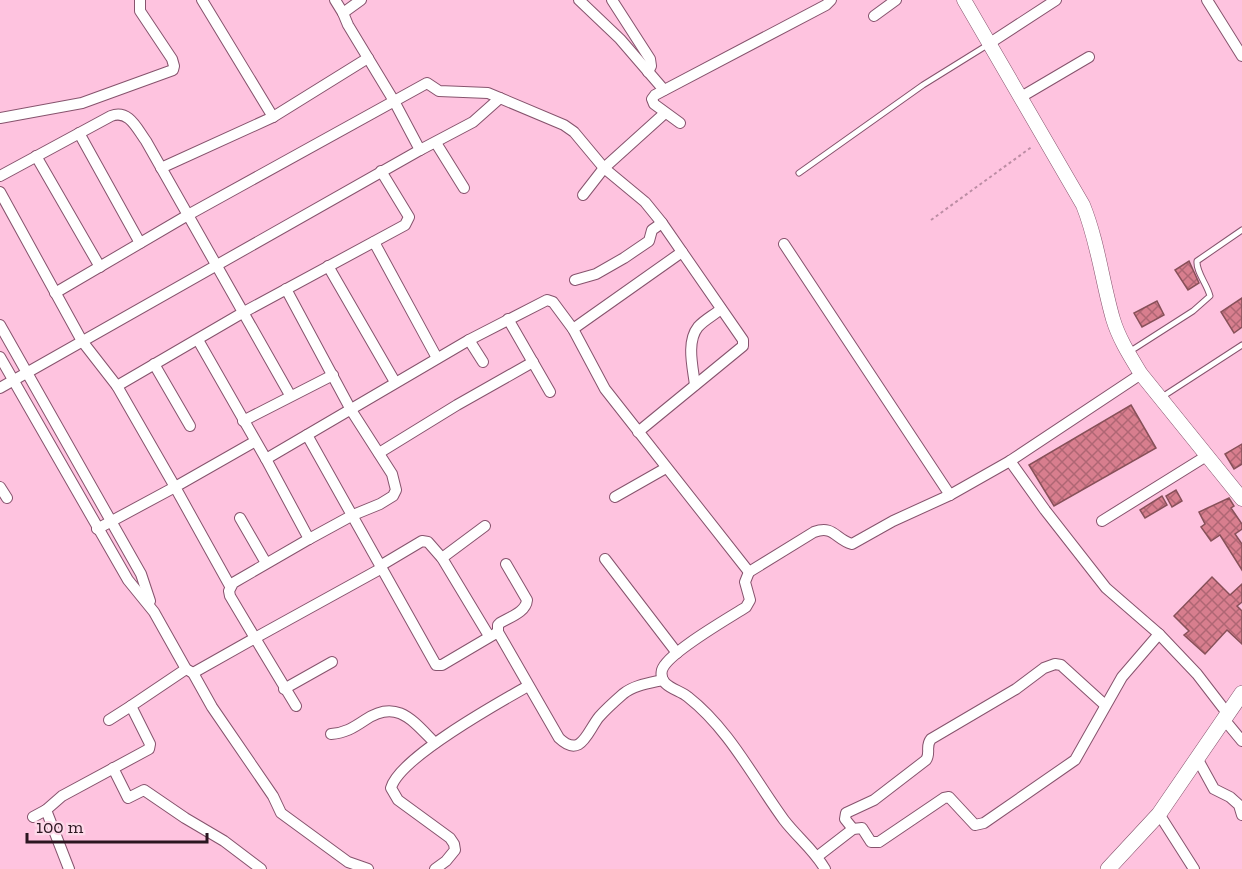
<svg xmlns="http://www.w3.org/2000/svg" width="1242" height="869" viewBox="0 0 1242 869" font-family="'Zilla Slab',serif">
	<defs>
		<pattern id="building-cross-hatch" width="8" height="8" patternUnits="userSpaceOnUse" patternTransform="scale(1.5)"><rect width="8" height="8" fill="#d87e8e"/><path d="M0 0l8 8M0 8l8-8" fill="none" stroke="#af6674"/></pattern>
	</defs>
	<rect width="100%" height="100%" fill="#fec3df"/>
	<g fill="url(#building-cross-hatch)" stroke="#875059" stroke-width="1.5">
		<polygon points="1189,261 1199,283 1188,290 1175,270"/>
		<polygon points="1242,298 1242,327 1234,333 1221,312"/>
		<polygon points="1157,301 1164,315 1142,327 1134,313"/>
		<polygon points="1131,405 1156,448 1054,506 1029,465"/>
		<polygon points="1242,444 1242,464 1234,469 1225,454"/>
		<polygon points="1176,490 1182,501 1172,507 1166,496"/>
		<polygon points="1162,496 1167,505 1145,518 1140,510"/>
		<polygon points="1229,498 1234,506 1231,508 1242,524 1242,529 1235,534 1242,544 1242,570 1220,535 1211,541 1201,527 1205,524 1199,512"/>
		<polygon points="1212,577 1230,595 1242,584 1242,602 1237,606 1242,611 1242,644 1227,630 1205,654 1184,635 1189,631 1174,616"/>
	</g>
	<g fill="none" stroke-linecap="round" stroke-linejoin="round">
		<defs>
			<g id="lane">
				<polyline points="799,173 923,85 989,44"/>
				<path d="M1129 352 1193 311 1210 296C1207 284 1196 272 1197 261L1242 230"/>
				<polyline points="1162,397 1242,345"/>
			</g>
			<g id="street">
				<polyline points="202,0 273,117"/>
				<polyline points="579,0 620,39 664,90"/>
				<polyline points="612,0 650,59 651,66 648,72"/>
				<polyline points="1207,0 1242,56"/>
				<polyline points="343,13 361,0"/>
				<polyline points="874,16 896,0"/>
				<polyline points="990,43 1056,0"/>
				<polyline points="1021,97 1089,57"/>
				<polyline points="0,118 82,103 173,70 174,66 172,59 140,11 140,0"/>
				<polyline points="680,123 654,104 652,99 655,95 826,5 831,0"/>
				<polyline points="79,133 140,243"/>
				<polyline points="436,143 464,188"/>
				<polyline points="420,150 473,122 500,98"/>
				<polyline points="36,156 100,267"/>
				<polyline points="161,168 273,117 368,58"/>
				<path d="M0 176 111 116C129 109 137 129 146 141L290 395"/>
				<polyline points="0,192 82,341 117,386 175,487 97,529"/>
				<polyline points="583,195 604,168 665,113"/>
				<polyline points="374,242 437,358"/>
				<polyline points="784,244 950,495"/>
				<polyline points="328,266 395,382"/>
				<polyline points="575,280 596,274 624,258 649,241 652,230 662,223"/>
				<polyline points="286,289 351,410 392,474 396,490 393,496 380,504 353,515 309,539 233,583 229,591 230,596 255,638 382,568"/>
				<polyline points="55,293 188,215 427,83 439,91 488,93 564,125 574,132 604,168 645,202 662,223 743,340 743,346 638,432"/>
				<polyline points="508,319 550,392"/>
				<polyline points="0,325 141,574 150,601"/>
				<polyline points="573,329 682,252"/>
				<polyline points="198,340 266,459 309,539"/>
				<polyline points="469,340 483,362"/>
				<polyline points="0,357 128,580 154,612 186,669 193,673 212,707 273,796 281,813 348,862 368,869"/>
				<polyline points="154,364 190,426"/>
				<path d="M695 385C693 368 686 342 698 327 704 320 714 315 721 309"/>
				<polyline points="117,386 244,312 405,225 409,217 381,171"/>
				<polyline points="0,388 420,150 394,101 348,25 343,13 335,0"/>
				<polyline points="243,421 333,375"/>
				<path d="M307 435 436 665H442L498 632 559 738C581 759 587 732 599 717 606 709 615 701 623 694 634 685 650 683 663 680"/>
				<polyline points="379,453 457,405 533,362"/>
				<path d="M266 459 469 340 547 300 553 302 573 329 605 389 749 572 814 532C834 525 835 539 852 544L893 521 950 495 1010 461 1141 374"/>
				<polyline points="1010,461 1045,510 1106,588 1159,634 1197,674 1227,713"/>
				<polyline points="0,487 7,498"/>
				<polyline points="615,497 666,468"/>
				<polyline points="240,518 266,563"/>
				<polyline points="1102,521 1208,455"/>
				<polyline points="442,558 485,526"/>
				<polyline points="605,559 677,653"/>
				<polyline points="380,566 422,541 428,542 442,558 489,636"/>
				<path d="M749 572 745 582 750 600 746 607C729 618 667 653 662 670 658 687 679 689 688 697 729 729 754 779 784 820 797 837 814 850 825 869"/>
				<polyline points="230,586 175,487 254,442"/>
				<path d="M498 632V625L500 623C510 617 526 612 527 600L506 564"/>
				<polyline points="193,673 255,638 296,706"/>
				<polyline points="284,689 332,662"/>
				<polyline points="1223,718 1242,741"/>
				<polyline points="109,720 131,706"/>
				<path d="M331 734C345 733 353 728 365 720 397 698 413 721 435 743"/>
				<polyline points="1197,758 1214,789 1230,797 1239,805 1242,815"/>
				<polyline points="113,768 128,798 144,790 185,818 224,841 261,869"/>
				<polyline points="46,810 69,869"/>
				<polyline points="1159,814 1194,869"/>
				<polyline points="33,817 46,810 62,796 149,749 150,744 131,706 186,669"/>
				<path d="M853 829 845 819 846 813 874 800 926 760C931 753 925 746 931 739L1016 689 1044 668 1055 664 1061 665 1105 705"/>
				<polyline points="818,856 853,829 862,828 871,842 879,842 944,798 949,797 975,825 984,823 1075,760 1122,677 1159,634"/>
				<path d="M435 869 446 861 455 850 454 844 450 838 398 800 391 788C399 758 498 703 528 686"/>
			</g>
			<path id="secondary" d="M964 0 1083 205C1098 242 1102 281 1113 319 1119 339 1130 356 1141 374L1242 499"/>
			<polyline id="primary" points="1108,869 1159,814 1242,693"/>
		</defs>
		<use href="#lane" stroke="#86536d" stroke-width="7"/>
		<use href="#street" stroke="#86536d" stroke-width="12"/>
		<use href="#secondary" stroke="#86536d" stroke-width="15"/>
		<use href="#primary" stroke="#86536d" stroke-width="16"/>
		<polyline stroke="#bc8da4" stroke-width="2" stroke-dasharray="3 3" stroke-linecap="butt" points="931,220 1033,146"/>
		<use href="#lane" stroke="#fff" stroke-width="5"/>
		<use href="#street" stroke="#fff" stroke-width="10"/>
		<use href="#secondary" stroke="#fff" stroke-width="14"/>
		<use href="#primary" stroke="#fff" stroke-width="15"/>
	</g>
	<path d="M27 833v9h180v-9" fill="none" stroke="#2b1621" stroke-width="3"/>
	<text x="36" y="833" font-size="18" fill="#2b1621" stroke="#fdd9e9" stroke-width="4.5" paint-order="stroke">100 m</text>
</svg>
